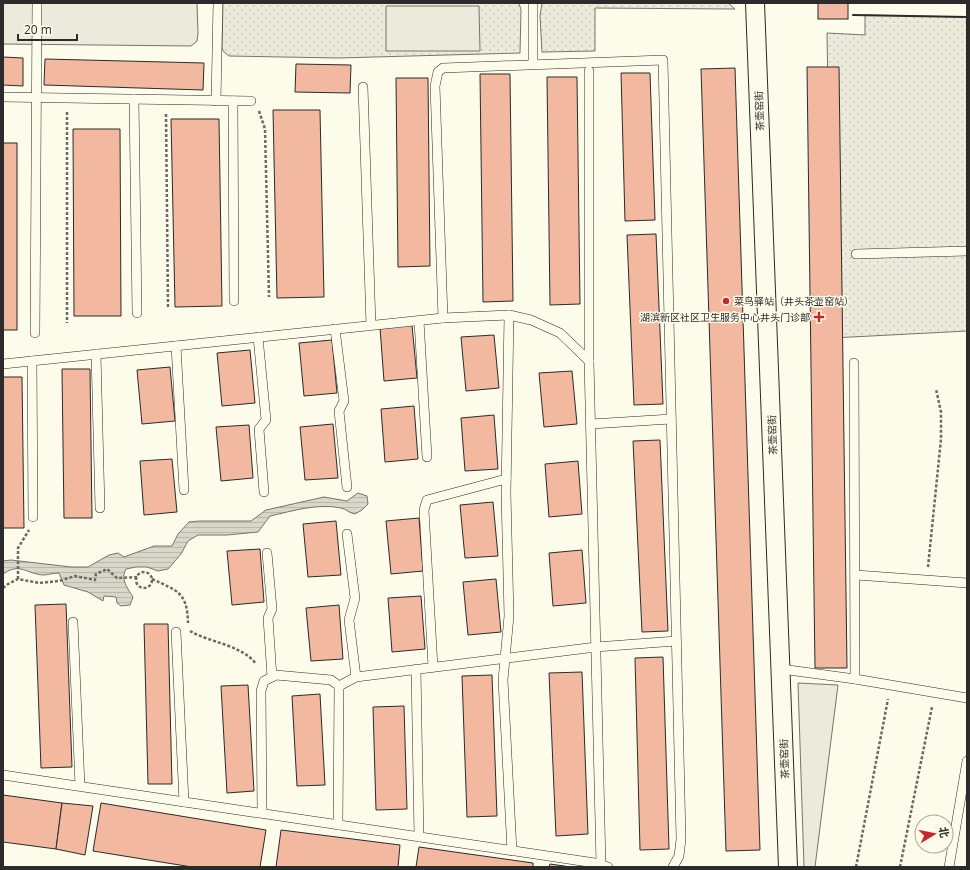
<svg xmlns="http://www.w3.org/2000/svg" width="970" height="870" viewBox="0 0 970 870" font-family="'Open Sans','Noto Sans SC',sans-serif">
	<defs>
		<pattern id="grass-dots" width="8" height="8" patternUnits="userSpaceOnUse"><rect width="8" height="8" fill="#ecebdb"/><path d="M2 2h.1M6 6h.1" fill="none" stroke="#cbcabc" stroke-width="1.8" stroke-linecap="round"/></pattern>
		<pattern id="water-rules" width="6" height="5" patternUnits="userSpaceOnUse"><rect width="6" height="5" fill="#d8d7c9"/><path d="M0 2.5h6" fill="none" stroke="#bab9ad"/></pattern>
	</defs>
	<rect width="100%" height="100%" fill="#fdfbea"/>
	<g fill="url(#grass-dots)" stroke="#74746e">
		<polygon points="223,3 519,3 521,10 520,53 338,58 229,56 223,51 222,47"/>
		<polygon points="542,3 728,3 735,9 595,8 595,51 542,52 540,16"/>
		<polygon points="865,15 967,17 967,331 832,338 827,33 865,35"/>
	</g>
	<polygon fill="#ecebdb" stroke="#74746e" points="386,6 479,6 480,51 386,51"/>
	<g fill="#eceadb" stroke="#74746e">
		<polygon points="3,3 197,3 198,33 197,41 191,46 3,44"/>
		<polygon points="798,683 838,685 815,867 804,867"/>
	</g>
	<path fill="url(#water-rules)" stroke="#74746e" d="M358 493 367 496 368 504 362 510 355 514C349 513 346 509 341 508 317 503 293 511 270 516L258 532 227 535H198L188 541 181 554 168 569 158 571 147 567H136L126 569C120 579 128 589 133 597L130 605 121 606 117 603 116 597 104 596 103 601 88 592 64 585 59 573C53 573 48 575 43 575 27 574 20 562 3 574V561L11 560 71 567H88L109 555 118 553 124 557 154 546H172L178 534 189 522 199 521H251L266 510 324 497 347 501Z"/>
	<g fill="#f2b8a0" stroke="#2b2b2b">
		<rect x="818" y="3" width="30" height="16"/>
		<polygon points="3,57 23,58 23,86 3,85"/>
		<polygon points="45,59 204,63 203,90 44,85"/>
		<polygon points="296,64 351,65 350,93 295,92"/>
		<polygon points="807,67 839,67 847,668 815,668"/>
		<polygon points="735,68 760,850 726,851 701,69"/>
		<polygon points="621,73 650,73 655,220 625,221"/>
		<polygon points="480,74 510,74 513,301 483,302"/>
		<polygon points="547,77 577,77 580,304 550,305"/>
		<polygon points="396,78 428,78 430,266 398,267"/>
		<polygon points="273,110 320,110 324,297 277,298"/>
		<polygon points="171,119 219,119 222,306 175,307"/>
		<polygon points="73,129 120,129 121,316 74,316"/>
		<rect x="3" y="143" width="14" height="187"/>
		<polygon points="656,234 663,404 634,405 627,235"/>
		<polygon points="412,325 417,378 384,381 380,328"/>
		<polygon points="494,335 499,388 466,391 461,337"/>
		<polygon points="332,340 337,393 304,396 299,343"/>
		<polygon points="250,350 255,403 222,406 217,353"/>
		<polygon points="170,367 175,421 142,424 137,370"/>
		<polygon points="62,369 90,369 92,518 64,518"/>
		<polygon points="572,371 577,424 544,427 539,373"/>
		<polygon points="3,377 22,377 24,528 3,528"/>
		<polygon points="414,406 418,459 385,462 381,409"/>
		<polygon points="494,415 498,469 465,471 461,418"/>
		<polygon points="333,424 338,478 305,480 300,427"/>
		<polygon points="249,425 253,478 221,481 216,427"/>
		<polygon points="660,440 668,631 642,632 633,441"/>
		<polygon points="172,459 177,512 144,515 140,461"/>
		<polygon points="578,461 582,514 549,517 545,464"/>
		<polygon points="493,502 498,556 465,558 460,505"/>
		<polygon points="419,518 423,571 391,574 386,521"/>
		<polygon points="336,521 341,575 308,577 303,524"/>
		<polygon points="260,549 264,602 232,605 227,551"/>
		<polygon points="582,550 586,603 553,606 549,553"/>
		<polygon points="496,579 501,632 468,635 463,582"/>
		<polygon points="421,596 425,649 392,652 388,598"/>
		<polygon points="66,604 72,767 41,768 35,605"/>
		<polygon points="339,605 343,659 311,661 306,608"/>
		<polygon points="144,624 168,624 172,784 148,784"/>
		<polygon points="663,657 669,849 640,850 635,658"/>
		<polygon points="582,672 588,834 556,836 549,673"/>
		<polygon points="492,675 497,816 467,817 462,676"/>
		<polygon points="248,685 254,791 227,793 221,686"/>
		<polygon points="320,694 325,785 297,786 292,696"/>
		<polygon points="404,706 407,809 376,810 373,707"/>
		<polygon points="3,795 62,803 56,849 3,842"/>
		<polygon points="62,803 93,806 85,855 56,849"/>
		<polygon points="101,803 266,830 260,867 192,867 93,851"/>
		<polygon points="281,830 400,845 398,867 276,867"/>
		<polygon points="419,847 533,863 533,867 416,867"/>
		<polygon points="550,864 571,867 549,867"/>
	</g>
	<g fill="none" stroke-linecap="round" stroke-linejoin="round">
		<defs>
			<g id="lane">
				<polyline points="533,3 533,64"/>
				<polyline points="589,71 589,361"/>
				<polyline points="363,87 371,325"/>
				<polyline points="3,97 251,101"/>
				<polyline points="134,99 137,313"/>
				<polyline points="216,101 218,3"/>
				<polyline points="233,101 234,301"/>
				<polyline points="856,254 967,251"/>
				<polyline points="509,315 506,493 509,616 503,680 512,851"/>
				<polyline points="443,318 435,86 438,72 443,68 663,60 681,839 679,856 673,867"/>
				<polyline points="419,321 427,457"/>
				<polyline points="335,329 344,401 339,411 347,487"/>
				<polyline points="35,333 37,3"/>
				<polyline points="258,337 266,420 259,429 264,492"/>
				<polyline points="176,346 184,490"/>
				<polyline points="96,354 100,508"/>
				<polyline points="32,361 33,517"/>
				<polyline points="854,363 855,679 967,698"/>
				<polyline points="3,364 443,318 509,315 531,320 560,333 589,361 601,865"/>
				<polyline points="591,424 671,419"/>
				<polyline points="347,534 355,598 349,620 356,677"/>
				<polyline points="267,553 272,609 268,618 272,677"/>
				<polyline points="856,575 967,583"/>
				<polyline points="73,622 80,786"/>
				<polyline points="176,632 184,802"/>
				<polyline points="433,667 424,510 427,500 506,479"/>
				<polyline points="416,669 419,837"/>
				<polyline points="781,669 855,679"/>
				<polyline points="339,686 356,677 596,647 676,641"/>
				<polyline points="3,775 595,863 608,867"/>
				<polyline points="262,813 261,691 264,681 276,675 331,680 339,686 338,825"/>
				<polyline points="949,867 967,761"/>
			</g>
			<polyline id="street" points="755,3 788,867"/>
		</defs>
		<use href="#lane" stroke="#2b2b2b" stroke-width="10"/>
		<use href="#street" stroke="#2b2b2b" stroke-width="20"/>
		<g stroke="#6a6964" stroke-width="2.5" stroke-dasharray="3 2" stroke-linecap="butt">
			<polyline points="259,111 265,129 269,297"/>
			<polyline points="67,112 67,323"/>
			<polyline points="166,114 168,308"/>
			<polyline points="928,567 941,439 941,412 936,389"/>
			<circle cx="144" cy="580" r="8"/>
			<polyline points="18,579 18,548 29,530"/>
			<path d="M152 579C178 591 187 592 188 623"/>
			<polyline points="3,588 8,584 18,579 39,583 59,581 75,576 95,580 96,574 107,569 117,578 137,577"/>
			<path d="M190 631C211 643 242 645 256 664"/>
			<polyline points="856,867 888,699"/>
			<polyline points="900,867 932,707"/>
		</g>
		<use href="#lane" stroke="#fdfbea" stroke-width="9"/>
		<use href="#street" stroke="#fdfbea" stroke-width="18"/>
		<polyline stroke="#2b2b2b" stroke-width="2" points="853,15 967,17"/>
	</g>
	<g fill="#c62828" stroke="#fdfbea" stroke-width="1.5">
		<circle cx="726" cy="301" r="4"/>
		<path d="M817 311h4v4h4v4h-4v4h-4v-4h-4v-4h4z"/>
	</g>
	<g text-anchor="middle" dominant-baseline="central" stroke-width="3" stroke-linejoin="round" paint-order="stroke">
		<g font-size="10" fill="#2b2b2b" stroke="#fdfbea">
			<text transform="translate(759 111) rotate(-92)">茶壶窑街</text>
			<text transform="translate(772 435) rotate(-92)">茶壶窑街</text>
			<text transform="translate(784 759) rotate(-92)">茶壶窑街</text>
		</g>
		<g font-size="10" fill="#2b2b2b" stroke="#fdfbea" text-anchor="start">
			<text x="734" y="301">菜鸟驿站（井头茶壶窑站）</text>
			<text x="810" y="317" text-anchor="end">湖滨新区社区卫生服务中心井头门诊部</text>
		</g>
	</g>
	<rect width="970" height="870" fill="none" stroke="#2b2b2b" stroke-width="8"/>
	<g transform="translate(934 834) rotate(80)"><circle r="19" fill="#fdfbea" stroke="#a9a89e"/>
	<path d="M0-3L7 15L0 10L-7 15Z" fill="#c62828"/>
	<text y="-6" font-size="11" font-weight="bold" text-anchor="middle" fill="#2b2b2b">北</text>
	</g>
	<path d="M18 34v6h59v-6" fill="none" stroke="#2b2b2b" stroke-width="2"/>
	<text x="24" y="34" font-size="12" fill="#2b2b2b" stroke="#fdfbea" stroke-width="3" paint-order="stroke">20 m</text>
</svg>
